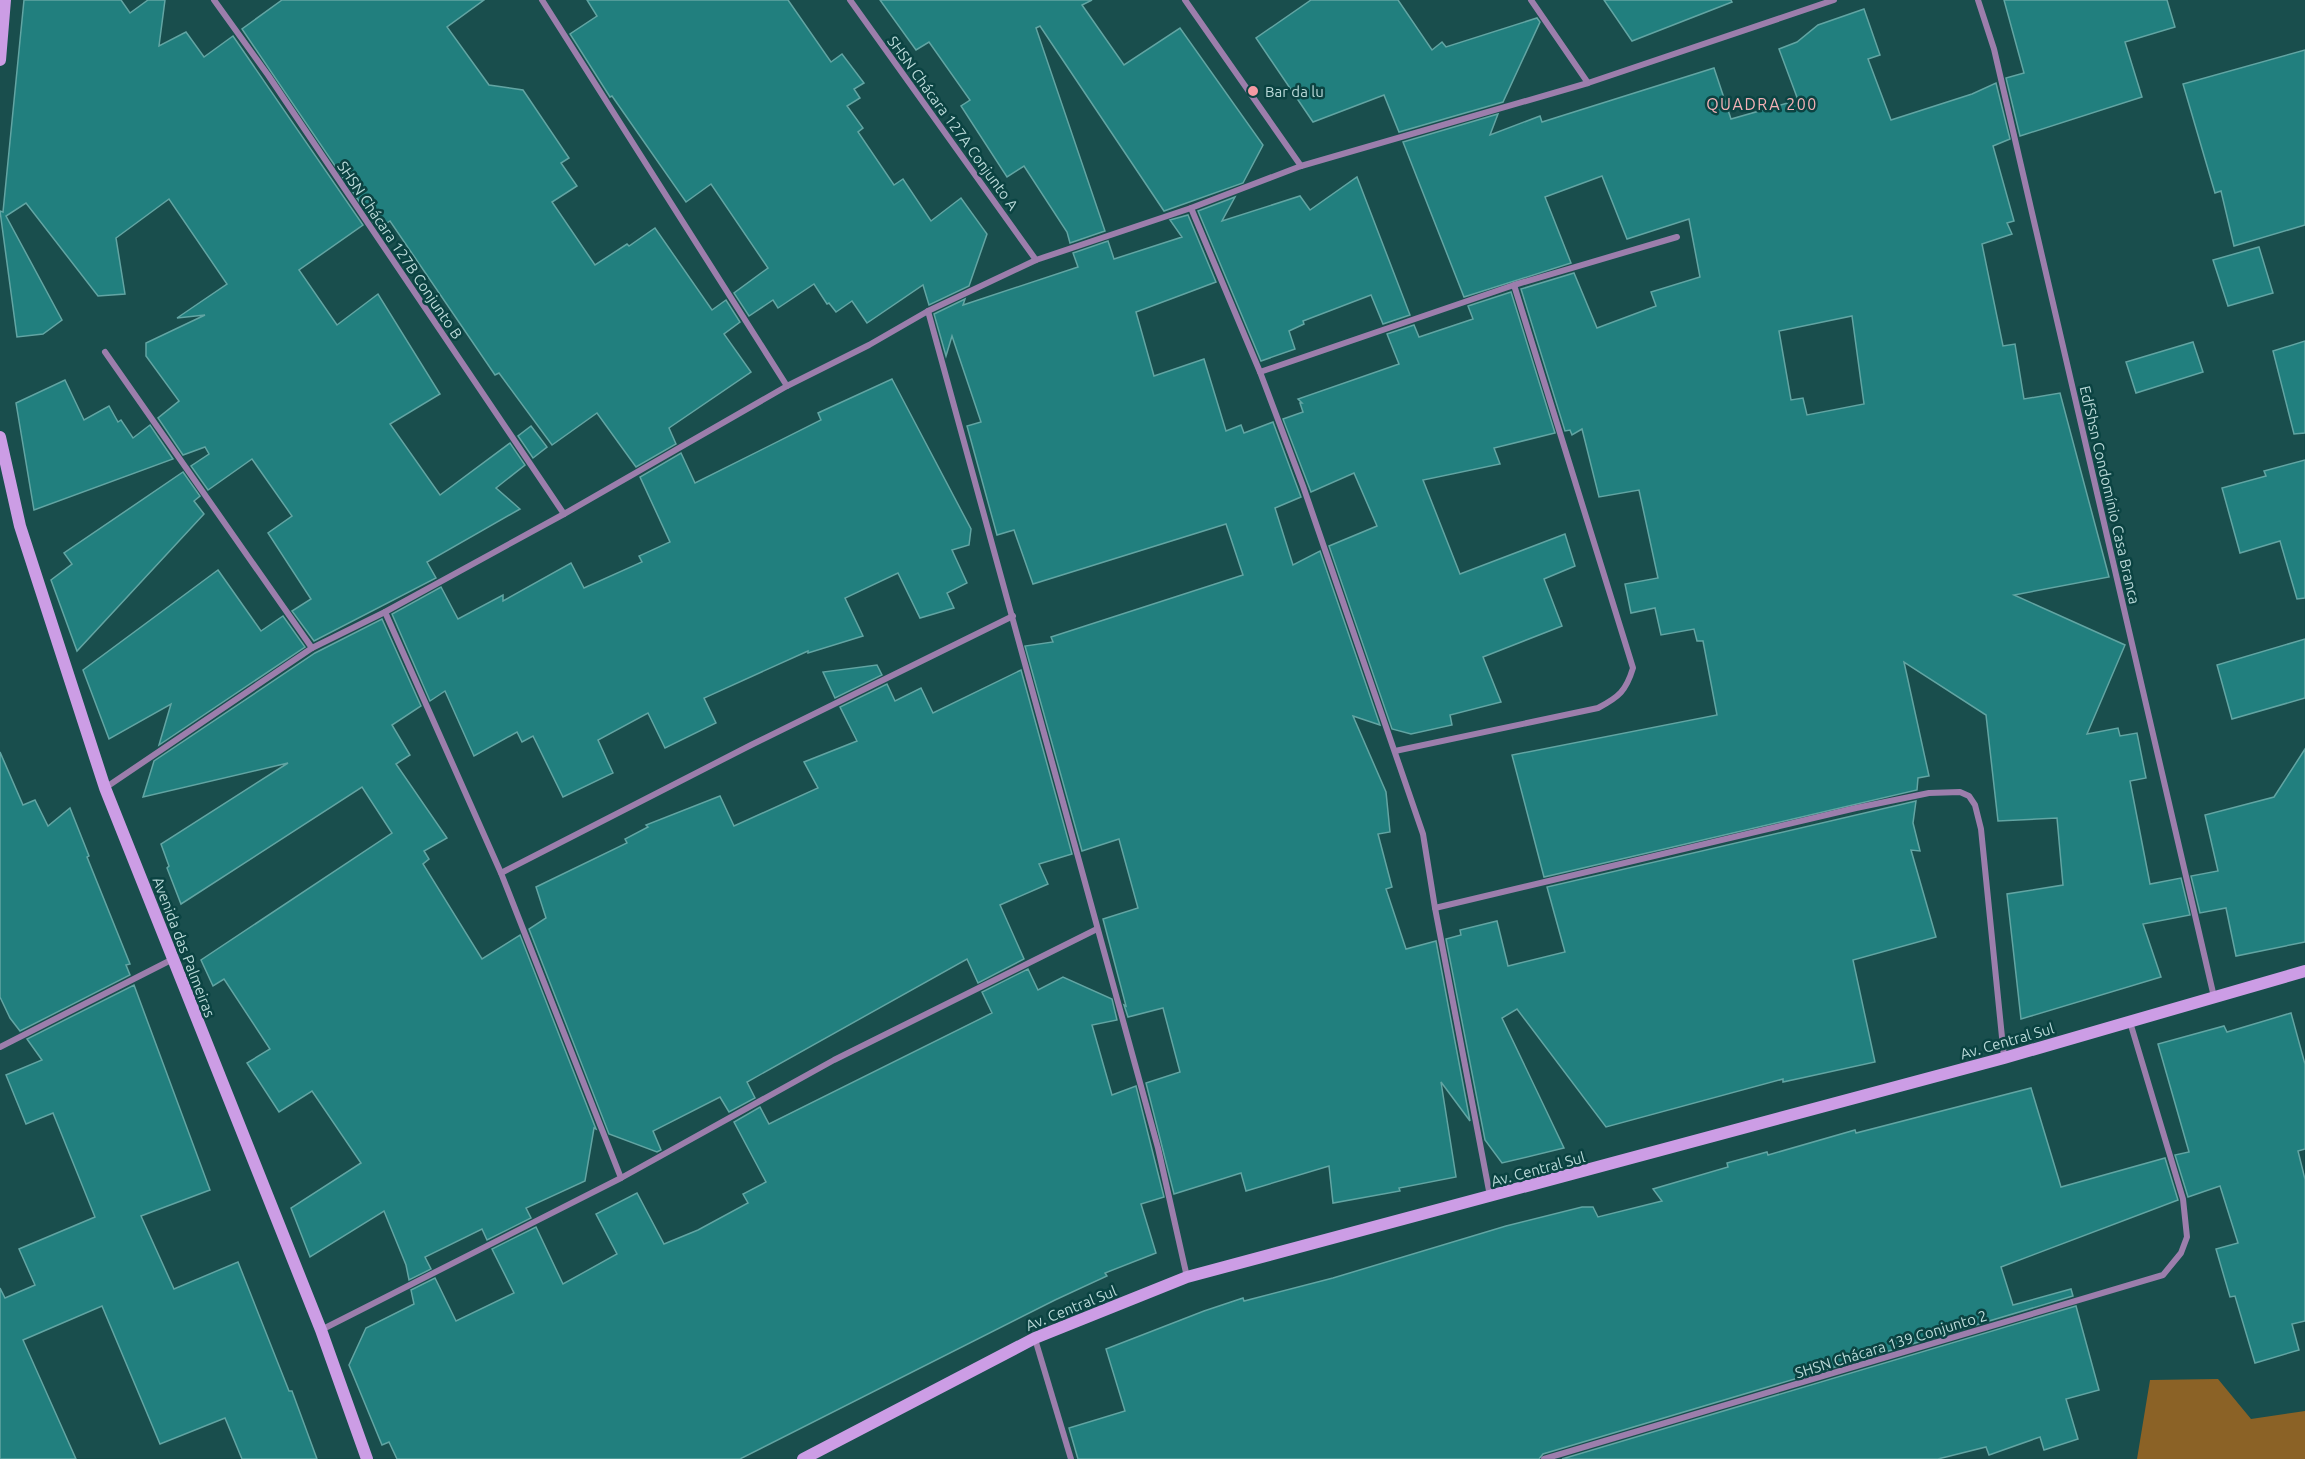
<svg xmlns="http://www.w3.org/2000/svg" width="2305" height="1459" viewBox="0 0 2305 1459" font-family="Ubuntu,sans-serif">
	<rect width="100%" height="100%" fill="#194e4d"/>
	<polygon fill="#8b6226" points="2218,1379 2251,1419 2305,1411 2305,1459 2137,1459 2150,1380"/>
	<g fill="#217f7e" stroke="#62a5a3" stroke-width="1.5" fill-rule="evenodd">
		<polygon points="24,0 121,0 130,13 148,0 165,0 159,46 186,32 204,57 233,36 363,225 299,270 337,325 378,294 440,394 390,424 440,495 510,443 525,465 496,488 520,509 427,562 436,578 314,641 292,611 311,599 268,533 292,516 252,459 208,490 191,466 209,454 205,447 183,455 158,418 179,401 146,356 146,343 205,315 177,318 227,284 169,199 116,238 125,294 98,296 26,203 6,216 62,320 43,334 17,337 0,211 3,212"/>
		<polygon points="282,0 484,0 447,27 489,85 523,90 569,158 561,163 577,186 552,202 595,265 627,244 629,246 655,228 712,310 726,300 740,322 724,334 751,372 669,428 676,444 636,467 597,413 552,445 499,373 495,375 390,221 378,229 242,29"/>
		<polygon points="587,0 788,0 831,62 842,54 864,83 854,89 860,98 847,106 863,128 858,132 894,185 903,179 931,221 961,198 987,234 969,286 929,305 923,285 867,323 852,301 836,312 829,303 827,304 814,284 778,308 773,300 749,316 734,293 768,268 711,184 686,202 612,96 610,97 570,34 597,16"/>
		<polygon points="880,0 1092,0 1082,5 1124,65 1180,28 1263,145 1243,183 1164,211 1040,26 1036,28 1105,231 1070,243 1067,232 1024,166 1007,177 961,106 970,100 929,42 916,50"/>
		<polygon points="1311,0 1398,0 1432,50 1442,42 1446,47 1537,18 1540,22 1503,102 1399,132 1384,95 1313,122 1256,38"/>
		<polygon points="1604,0 1731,0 1732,2 1632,41"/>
		<polygon points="2004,0 2167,0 2175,27 2125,42 2142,97 2020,136 2006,78 2024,73"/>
		<path d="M1864 9 1880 55 1868 59 1891 120 1972 94 1996 83 2010 139 1993 146 2014 221 2007 223 2012 234 1982 244 2003 346 2015 344 2024 399 2060 393 2109 577 2014 595 2125 645 2087 734 2118 728 2120 736 2137 733 2146 778 2130 781 2150 884 2181 878 2190 915 2143 924 2161 977 2021 1019 2007 894 2063 885 2057 818 1998 821 1986 715 1904 662 1929 776 1918 778 1917 790 1544 877 1512 755 1717 715 1703 641H1697L1694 629 1661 635 1655 608 1631 613 1625 584 1658 578 1639 490 1599 497 1582 429 1572 435 1570 430 1565 431 1521 289 1574 273 1597 328 1656 306 1651 292 1700 277 1689 219 1627 239 1602 176 1545 197 1571 263 1464 297 1403 142 1498 114 1490 135 1540 116 1542 122 1714 68 1731 119 1798 100 1779 49 1797 42 1818 25ZM1852 316 1864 404 1807 415 1803 398 1791 400 1779 331Z"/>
		<polygon points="2305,50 2305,225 2234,246 2221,191 2215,193 2183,84"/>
		<polygon points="1357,177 1410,315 1383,324 1371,295 1303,321 1304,324 1289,331 1295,349 1261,361 1198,211 1235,197 1222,221 1300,196 1310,210"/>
		<polygon points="1188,215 1216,282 1136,312 1154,376 1204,359 1226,431 1241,425 1244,433 1273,422 1301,497 1275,508 1293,565 1320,551 1380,725 1353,716 1386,792 1390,832 1378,834 1392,887 1386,889 1406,949 1436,941 1470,1121 1441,1082 1456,1177 1399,1188 1400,1191 1333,1203 1329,1166 1246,1191 1241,1173 1174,1194 1146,1083 1180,1072 1163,1008 1128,1017 1124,1005 1126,1006 1103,919 1138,908 1119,839 1082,851 1025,646 1053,642 1051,637 1243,575 1226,524 1033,584 1014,530 997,535 967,426 981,422 952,336 946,356 934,314 965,299 963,305 1078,267 1073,253 1108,241 1114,259 1182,237 1170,220"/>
		<polygon points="2259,247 2273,293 2228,306 2213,260"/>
		<polygon points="1511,292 1555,433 1494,448 1500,464 1423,480 1460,574 1565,534 1575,566 1544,579 1562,626 1483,657 1501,702 1450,715 1452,725 1411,734 1392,729 1329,546 1377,526 1354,473 1311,492 1283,419 1303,412 1300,403 1302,403 1298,399 1399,364 1387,334 1414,325 1419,337 1473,319 1468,306"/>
		<polygon points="2305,341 2305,433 2294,434 2273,351"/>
		<polygon points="2193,342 2203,372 2136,393 2126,362"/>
		<polygon points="892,379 971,529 969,545 952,550 967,583 947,593 954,608 920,618 898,573 845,598 863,636 808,653 808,651 704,698 716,723 665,748 648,713 598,740 613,773 563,797 533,736 522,742 517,732 474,756 445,691 430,701 392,614 441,587 458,619 503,595 503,601 571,563 584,588 642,562 639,556 670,542 640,477 681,453 695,483 821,420 818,413"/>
		<polygon points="65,380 84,420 109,406 118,422 121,420 133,438 150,425 173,459 34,510 16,403"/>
		<polygon points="531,426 547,447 533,458 518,436"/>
		<polygon points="2305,460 2305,598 2297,599 2280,541 2240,553 2222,488 2266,476 2264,471"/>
		<polygon points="183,472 200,496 194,501 204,514 77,651 51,580 72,564 64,553"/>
		<polygon points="218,570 261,631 283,616 305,647 159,745 171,704 109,739 83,670"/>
		<polygon points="382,619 421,706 392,725 410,755 396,764 447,838 424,851 429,859 423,864 482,959 520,935 596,1129 594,1128 585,1181 526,1208 531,1218 487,1240 482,1229 425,1257 431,1269 409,1280 406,1265 384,1211 310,1257 291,1208 361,1163 312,1091 279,1112 247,1063 270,1049 224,979 213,986 201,960 392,833 362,787 181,904 167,868 169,866 161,844 288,763 143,797 154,761 315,653"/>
		<polygon points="2305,639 2305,698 2232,719 2217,665"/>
		<polygon points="877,665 882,675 835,698 823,672"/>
		<polygon points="1021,670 1072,854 1039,864 1048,884 1000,905 1024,959 978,983 967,959 747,1082 755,1098 729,1112 720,1097 653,1131 661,1150 657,1152 609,1134 529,929 546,918 536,887 627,843 625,839 648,827 646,825 720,796 734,826 818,788 804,762 857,741 840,707 887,684 895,701 921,688 933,713"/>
		<polygon points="2305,749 2305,942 2236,956 2226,908 2200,913 2191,876 2218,871 2205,815 2274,797"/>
		<polygon points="0,752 23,805 35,800 48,826 70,808 89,856 87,857 130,964 126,965 130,975 20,1031 10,1018 0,997"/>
		<polygon points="1916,801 1913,823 1920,851 1911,850 1936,937 1853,960 1875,1062 1783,1082 1783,1079 1606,1127 1517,1009 1502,1018 1564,1148 1502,1163 1485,1140 1446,939 1461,935 1460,930 1497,921 1508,966 1565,952 1547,887"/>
		<polygon points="1028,969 1038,990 1063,977 1112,999 1117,1020 1092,1025 1112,1095 1136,1086 1164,1197 1141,1204 1156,1253 1105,1273 1107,1276 1055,1300 740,1459 397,1459 389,1442 382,1445 349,1365 366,1328 414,1304 411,1290 435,1278 456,1321 514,1293 492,1249 536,1227 563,1284 617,1254 596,1214 637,1193 664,1244 698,1230 748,1203 743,1194 766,1182 734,1122 760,1107 769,1124 992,1013 982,992"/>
		<polygon points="134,985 210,1190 141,1216 174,1289 238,1262 289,1391 292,1391 317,1459 242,1459 225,1418 160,1444 102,1306 23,1340 76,1459 0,1459 0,1288 5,1298 35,1285 19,1249 95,1217 53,1113 26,1124 6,1075 42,1060 27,1039"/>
		<polygon points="2291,1013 2305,1064 2305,1149 2298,1151 2305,1179 2305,1321 2292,1324 2299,1350 2255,1363 2235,1296 2230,1297 2216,1249 2238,1243 2220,1186 2188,1197 2175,1155 2189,1152 2158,1044 2224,1026 2227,1032"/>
		<polygon points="2031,1088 2061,1187 2165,1158 2178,1200 2001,1267 2013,1305 2071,1289 2073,1296 1543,1454 1539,1459 1078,1459 1069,1428 1125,1411 1106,1349 1204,1311 1243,1298 1244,1301 1333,1278 1506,1226 1582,1207 1593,1207 1598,1217 1662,1201 1653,1189 1728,1167 1727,1163 1767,1152 1768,1155 1855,1130 1856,1133"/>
		<polygon points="2076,1306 2099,1390 2066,1399 2078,1439 2044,1450 2040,1437 1989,1455 1986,1447 1938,1459 1562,1459"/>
	</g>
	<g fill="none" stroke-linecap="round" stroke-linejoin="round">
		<g stroke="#9c7eac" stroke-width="6">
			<polyline points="214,0 268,75 564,514"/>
			<polyline points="542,0 787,386"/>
			<polyline points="850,0 1036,260"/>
			<polyline points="1185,0 1301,166"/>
			<polyline points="1531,0 1588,83"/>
			<polyline points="1978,0 1994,49 2214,997"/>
			<polyline points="1191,208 1260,372 1303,486 1423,834 1435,908 1490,1196"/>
			<polyline points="928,311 1158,1148 1187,1277"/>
			<polyline points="105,352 312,648"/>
			<polyline points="1260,372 1514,285 1677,237"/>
			<polyline points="385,612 501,873 621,1178"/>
			<path d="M1395 751 1598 708C1619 697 1626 691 1633 668L1514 285"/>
			<polyline points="105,788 312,648 385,612 564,514 787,386 869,345 928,311 1036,260 1191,208 1301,166 1588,83 1834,0"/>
			<polyline points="501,873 751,745 1013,616"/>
			<polyline points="1435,908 1856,808 1929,793 1960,792 1969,796 1975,805 1981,829 2004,1057"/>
			<polyline points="0,1047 173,959"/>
			<polyline points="321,1330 621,1178 834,1060 1097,929"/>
			<polyline points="1035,1339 1071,1459"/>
			<polyline points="1544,1459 2163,1275 2181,1253 2187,1237 2183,1199 2130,1022"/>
		</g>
		<g stroke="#cc9de5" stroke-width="12">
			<polyline points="0,60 5,0"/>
			<polyline points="0,437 20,526 105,788 321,1330 367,1459"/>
			<polyline points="803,1459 1035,1338 1187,1277 2004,1058 2305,971"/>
		</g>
	</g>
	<circle fill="#f49aa3" stroke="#0b4342" stroke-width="2" cx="1253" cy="91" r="6"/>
	<g text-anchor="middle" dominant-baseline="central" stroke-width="5" stroke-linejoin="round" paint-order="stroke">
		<g font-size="15" fill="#badad9" stroke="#0b4342" text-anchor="start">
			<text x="1265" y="91">Bar da lu</text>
		</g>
		<g font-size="15" fill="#badad9" stroke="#0b4342">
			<text transform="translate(953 123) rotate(54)">SHSN Chácara 127A Conjunto A</text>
			<text transform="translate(400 250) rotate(56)">SHSN Chácara 127B Conjunto B</text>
			<text transform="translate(2110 495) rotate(77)">EdfShsn Condomínio Casa Branca</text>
			<text transform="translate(184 947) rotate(69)">Avenida das Palmeiras</text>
			<text transform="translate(2007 1041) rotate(-16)">Av. Central Sul</text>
			<text transform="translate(1538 1169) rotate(-15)">Av. Central Sul</text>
			<text transform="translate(1071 1308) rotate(-22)">Av. Central Sul</text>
			<text transform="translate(1891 1344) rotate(-17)">SHSN Chácara 139 Conjunto 2</text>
		</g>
		<g font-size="16" letter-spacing="1.5" fill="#f6b2b7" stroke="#0b4342">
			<text x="1762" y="104">QUADRA 200</text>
		</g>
	</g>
</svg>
